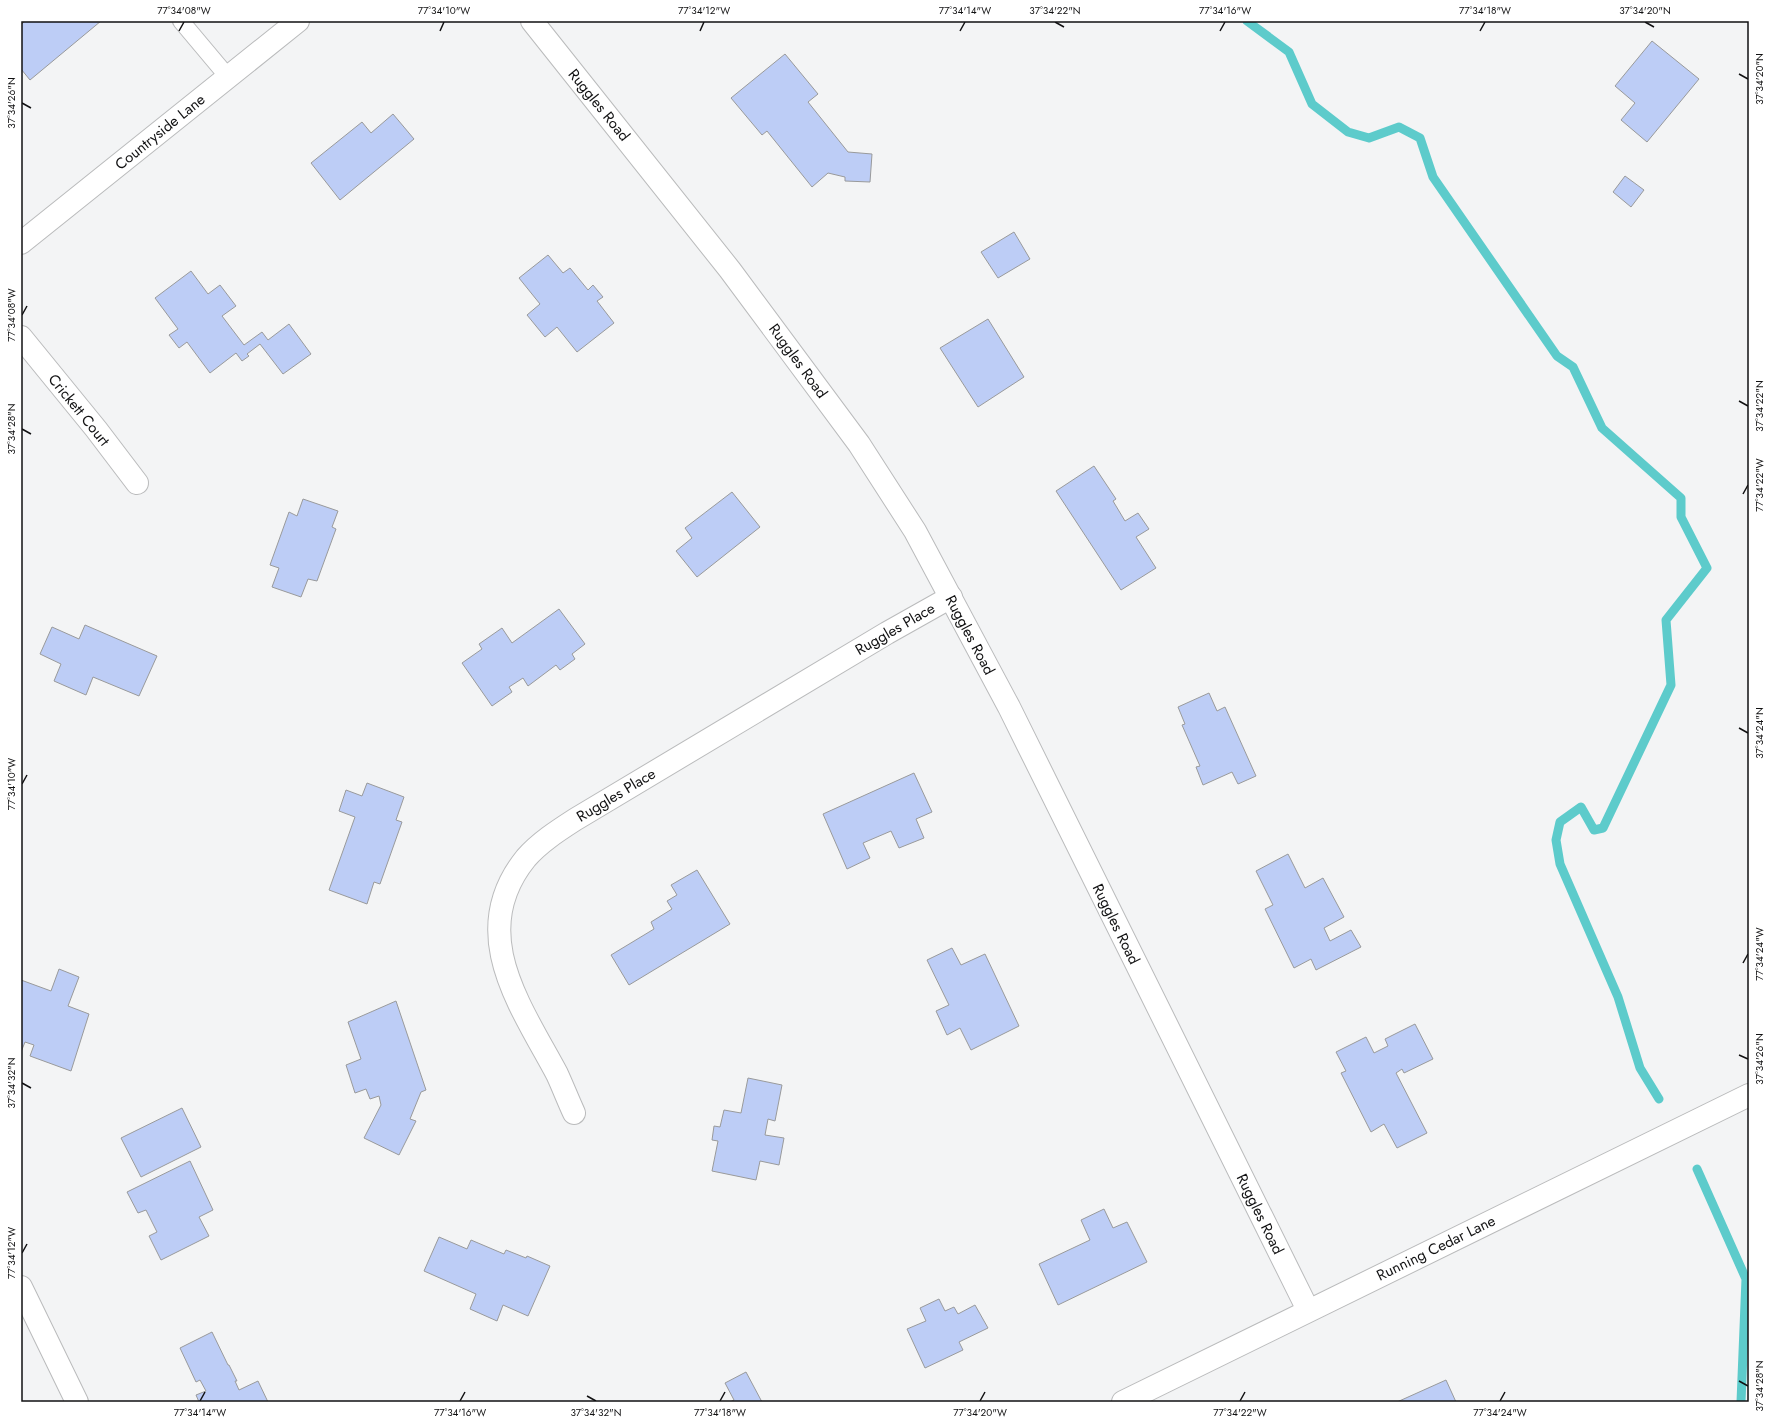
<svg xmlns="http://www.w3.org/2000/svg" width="1770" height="1423" viewBox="0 0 1770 1423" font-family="Jost,sans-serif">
	<rect width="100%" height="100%" fill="#f3f4f5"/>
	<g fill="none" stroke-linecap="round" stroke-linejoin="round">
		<g stroke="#5dcbcb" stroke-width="9">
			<polyline points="1247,21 1289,52 1312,104 1348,132 1369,138 1399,127 1420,138 1433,177 1557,356 1573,367 1602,428 1681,498 1681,517 1707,568 1666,620 1671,685 1603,828 1594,830 1581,807 1560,822 1556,840 1560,864 1618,997 1640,1068 1659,1099"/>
			<polyline points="1697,1169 1746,1279 1741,1402"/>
		</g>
	</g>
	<g fill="#bdcdf6" stroke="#999a9b">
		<polygon points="25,21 101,21 30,80 21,69 21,25"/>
		<polygon points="1652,41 1699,79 1647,142 1621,120 1635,103 1615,86"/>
		<polygon points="785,54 818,94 808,102 848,152 872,154 870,182 845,181 845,177 828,173 812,187 767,131 762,135 731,98"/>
		<polygon points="393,114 414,139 340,200 311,163 362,122 371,133"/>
		<polygon points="1625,176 1644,190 1631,207 1613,192"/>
		<polygon points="1014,232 1030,259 998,278 981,252"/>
		<polygon points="548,255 563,273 570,268 588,290 593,285 603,297 597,301 614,323 577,352 557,327 545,337 527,315 540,304 519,278"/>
		<polygon points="191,271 208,294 220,285 236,306 222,316 244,345 262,332 268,340 289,324 311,354 283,374 260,344 247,354 249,356 242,361 236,353 210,373 187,342 179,348 169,335 178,329 155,298"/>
		<polygon points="988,319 1024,377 978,407 940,348"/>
		<polygon points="1094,466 1116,499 1113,501 1125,521 1138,513 1149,529 1136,537 1156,568 1121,590 1056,491"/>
		<polygon points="732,492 760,527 697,577 676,551 692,538 685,528"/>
		<polygon points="303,499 338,511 332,527 336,529 317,581 308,579 301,597 272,587 279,568 270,565 289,512 297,516"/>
		<polygon points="559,609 585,644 572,654 575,659 560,670 556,665 528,686 523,678 509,687 512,692 492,706 462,663 482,649 479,644 502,628 512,643"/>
		<polygon points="85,625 157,656 139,696 93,677 86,695 54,681 61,664 40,654 52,627 79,639"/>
		<polygon points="1209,693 1217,711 1225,707 1256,776 1238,784 1232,772 1203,785 1196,767 1200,766 1182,725 1185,724 1178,707"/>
		<polygon points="914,773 932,812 916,819 924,838 899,848 891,831 863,843 870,858 847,869 823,814"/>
		<polygon points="367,783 404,797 396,820 402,822 380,884 374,882 367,904 329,890 355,817 339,811 346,790 362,796"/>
		<polygon points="1288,854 1305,888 1323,878 1344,917 1324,928 1330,941 1351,930 1361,947 1316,970 1311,959 1294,968 1265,909 1273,905 1256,871"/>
		<polygon points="697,870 730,924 629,985 611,955 654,929 651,922 672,909 667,901 677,895 671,885"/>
		<polygon points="952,948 961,965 985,954 1019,1026 971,1050 960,1028 947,1035 936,1011 949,1005 927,960"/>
		<polygon points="59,969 79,977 68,1006 89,1014 71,1071 30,1056 34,1045 25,1042 21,1052 21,980 51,991"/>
		<polygon points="396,1001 426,1090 421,1092 410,1119 416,1121 399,1155 364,1138 381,1105 379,1096 370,1099 366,1089 355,1093 346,1065 361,1059 348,1022"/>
		<polygon points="1415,1024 1433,1059 1404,1073 1402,1069 1396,1073 1427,1133 1397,1148 1384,1124 1371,1132 1341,1073 1346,1071 1336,1052 1366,1037 1374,1053 1388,1046 1385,1039"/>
		<polygon points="748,1078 782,1085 775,1121 768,1119 765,1135 784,1138 779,1165 760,1161 756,1180 712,1171 718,1141 712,1140 714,1126 720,1127 724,1110 741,1113"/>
		<polygon points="182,1108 201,1147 141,1177 121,1138"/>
		<polygon points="190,1161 213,1210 199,1217 209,1236 161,1260 149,1236 157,1232 146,1210 138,1213 127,1192"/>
		<polygon points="1104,1209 1113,1228 1127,1222 1147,1262 1058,1305 1039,1264 1090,1240 1081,1220"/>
		<polygon points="439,1237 467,1249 471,1240 504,1254 506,1250 526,1258 527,1256 550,1266 528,1316 503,1305 497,1321 470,1309 476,1294 424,1271"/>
		<polygon points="939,1299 945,1311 954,1307 958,1314 975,1305 988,1328 959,1342 963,1350 925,1368 907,1329 926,1321 920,1308"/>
		<polygon points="212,1332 228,1365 229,1365 237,1381 235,1381 239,1390 258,1381 268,1402 199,1402 196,1395 206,1391 200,1380 196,1382 180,1348"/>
		<polygon points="746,1372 762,1402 730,1402 734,1400 725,1383"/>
		<polygon points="1446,1380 1456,1402 1397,1402"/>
	</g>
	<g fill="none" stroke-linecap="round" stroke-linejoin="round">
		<defs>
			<polyline id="lane" points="181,21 228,77"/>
			<g id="street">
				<polyline points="532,21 730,270 859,444 915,531 1009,707 1308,1310"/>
				<polyline points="21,243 298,21"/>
				<polyline points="21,337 96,429 137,483"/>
				<path d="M574 1113C568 1100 563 1087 557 1074 520 1005 466 932 526 858 540 842 559 830 576 819L887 633 951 597"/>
				<polyline points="21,1287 77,1402"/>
				<polyline points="1123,1402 1749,1095"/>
			</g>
		</defs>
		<use href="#lane" stroke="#babbbc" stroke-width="18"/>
		<use href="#street" stroke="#babbbc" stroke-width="24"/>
		<use href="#lane" stroke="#fff" stroke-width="16"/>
		<use href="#street" stroke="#fff" stroke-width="22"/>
	</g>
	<path fill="none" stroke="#111112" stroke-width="1.5" d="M1055 22 1064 27M1645 22 1654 27M179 31 184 22M440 31 444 22M700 31 704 22M960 31 965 22M1220 31 1225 22M1480 31 1485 22M1739 74 1748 79M22 103 31 108M22 315 27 306M1739 401 1748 406M22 429 31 434M1743 494 1748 485M1739 728 1748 733M22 784 27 775M1743 963 1748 954M1739 1055 1748 1059M22 1083 31 1088M22 1253 27 1244M1739 1381 1748 1386M587 1396 596 1401M200 1401 205 1392M460 1401 465 1392M720 1401 725 1392M980 1401 985 1392M1240 1401 1245 1392M1500 1401 1505 1392"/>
	<g text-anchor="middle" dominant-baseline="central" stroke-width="4" stroke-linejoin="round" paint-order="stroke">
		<g font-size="15" fill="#111112" stroke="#fff">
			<text transform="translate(599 105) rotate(51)">Ruggles Road</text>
			<text transform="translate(160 132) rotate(-39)">Countryside Lane</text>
			<text transform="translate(798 361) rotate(54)">Ruggles Road</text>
			<text transform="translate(79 410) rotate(51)">Crickett Court</text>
			<text transform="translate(895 629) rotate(-30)">Ruggles Place</text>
			<text transform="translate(970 635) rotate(62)">Ruggles Road</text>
			<text transform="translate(616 795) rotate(-31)">Ruggles Place</text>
			<text transform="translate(1116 924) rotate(64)">Ruggles Road</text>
			<text transform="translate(1260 1214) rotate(64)">Ruggles Road</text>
			<text transform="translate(1436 1248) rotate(-26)">Running Cedar Lane</text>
		</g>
	</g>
	<rect width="1770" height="1423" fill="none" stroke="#ffffff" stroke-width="44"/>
	<rect x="22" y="22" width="1726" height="1379" fill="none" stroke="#111112" stroke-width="1.5"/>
	<g font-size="10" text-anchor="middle" fill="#111112">
		<text x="184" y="14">77°34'08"W</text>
		<text x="444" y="14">77°34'10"W</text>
		<text x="704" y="14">77°34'12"W</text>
		<text x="965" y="14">77°34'14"W</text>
		<text x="1055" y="14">37°34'22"N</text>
		<text x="1225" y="14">77°34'16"W</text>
		<text x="1485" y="14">77°34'18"W</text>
		<text x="1645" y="14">37°34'20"N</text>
		<text transform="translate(1759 79) rotate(-90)" y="4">37°34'20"N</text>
		<text transform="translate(11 103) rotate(-90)" y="4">37°34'26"N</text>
		<text transform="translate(11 315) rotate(-90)" y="4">77°34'08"W</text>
		<text transform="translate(1759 406) rotate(-90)" y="4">37°34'22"N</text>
		<text transform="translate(11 429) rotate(-90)" y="4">37°34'28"N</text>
		<text transform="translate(1759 485) rotate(-90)" y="4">77°34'22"W</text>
		<text transform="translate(1759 733) rotate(-90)" y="4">37°34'24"N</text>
		<text transform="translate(11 784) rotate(-90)" y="4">77°34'10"W</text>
		<text transform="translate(1759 954) rotate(-90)" y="4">77°34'24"W</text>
		<text transform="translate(1759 1059) rotate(-90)" y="4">37°34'26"N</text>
		<text transform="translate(11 1083) rotate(-90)" y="4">37°34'32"N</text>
		<text transform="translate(11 1253) rotate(-90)" y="4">77°34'12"W</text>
		<text transform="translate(1759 1386) rotate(-90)" y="4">37°34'28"N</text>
		<text x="200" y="1416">77°34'14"W</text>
		<text x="460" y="1416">77°34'16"W</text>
		<text x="596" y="1416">37°34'32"N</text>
		<text x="720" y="1416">77°34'18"W</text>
		<text x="980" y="1416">77°34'20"W</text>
		<text x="1240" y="1416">77°34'22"W</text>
		<text x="1500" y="1416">77°34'24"W</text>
	</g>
</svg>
